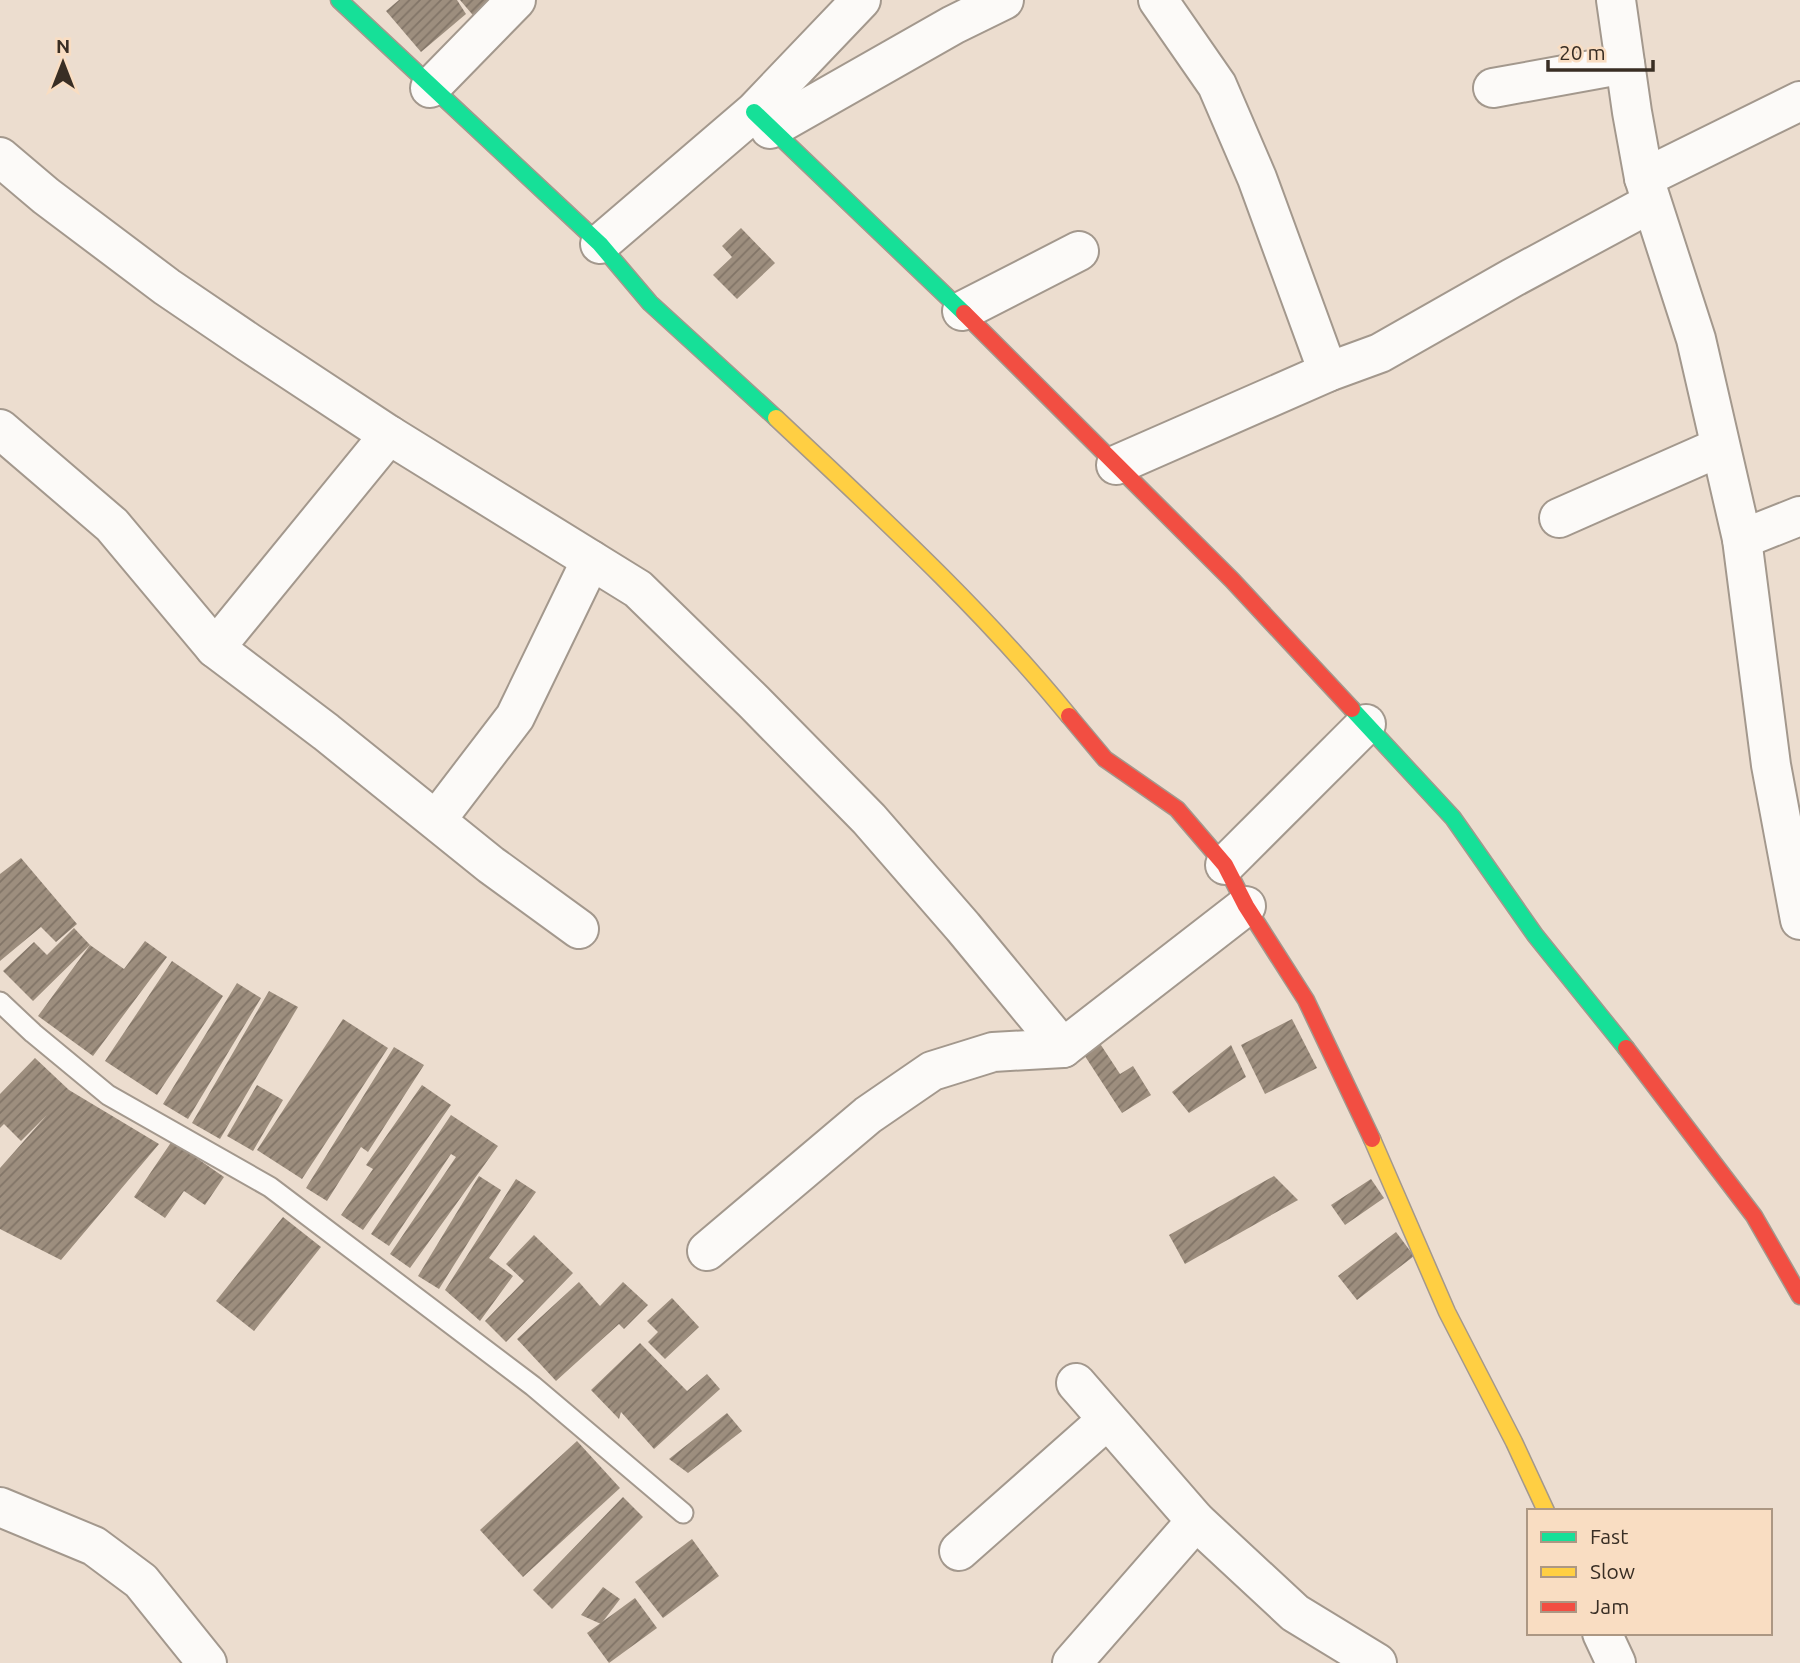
<svg xmlns="http://www.w3.org/2000/svg" width="1800" height="1663" viewBox="0 0 1800 1663" font-family="Ubuntu,sans-serif">
	<defs>
		<pattern id="building-hatch" width="6" height="6" patternUnits="userSpaceOnUse" patternTransform="scale(1.75)"><rect width="6" height="6" fill="#9d8e7e"/><path d="M-1 1l2-2M0 6l6-6M5 7l2-2" fill="none" stroke="#817467"/></pattern>
	</defs>
	<rect width="100%" height="100%" fill="#ecddcf"/>
	<g fill="url(#building-hatch)">
		<polygon points="399,0 457,0 466,14 421,52 386,11"/>
		<polygon points="460,0 494,0 483,27"/>
		<polygon points="741,228 775,263 737,299 713,275 732,257 722,246"/>
		<polygon points="21,858 77,924 56,942 41,927 0,961 0,874"/>
		<polygon points="74,928 90,945 33,1001 3,971 34,942 47,955"/>
		<polygon points="145,941 167,957 93,1056 38,1016 90,945 124,969"/>
		<polygon points="172,961 223,996 157,1095 105,1061"/>
		<polygon points="237,983 261,998 188,1119 163,1104"/>
		<polygon points="269,991 298,1007 220,1139 192,1123"/>
		<polygon points="343,1019 388,1048 302,1179 257,1150"/>
		<polygon points="1292,1019 1317,1068 1265,1094 1241,1045"/>
		<polygon points="1095,1036 1120,1074 1133,1066 1151,1095 1122,1113 1079,1047"/>
		<polygon points="1231,1045 1246,1077 1189,1113 1172,1092"/>
		<polygon points="394,1047 424,1065 368,1152 361,1147 327,1201 306,1188"/>
		<polygon points="35,1058 69,1090 159,1144 61,1260 0,1229 0,1168 47,1115 21,1141 4,1124 0,1128 0,1094"/>
		<polygon points="257,1085 283,1100 253,1151 227,1136"/>
		<polygon points="422,1085 451,1105 363,1230 341,1215 373,1169 366,1165"/>
		<polygon points="451,1115 498,1146 410,1268 390,1254 456,1157 451,1154 389,1246 371,1234"/>
		<polygon points="172,1141 224,1177 205,1205 184,1191 165,1218 134,1197"/>
		<polygon points="479,1176 501,1190 439,1289 418,1276"/>
		<polygon points="1274,1176 1298,1200 1185,1264 1169,1235"/>
		<polygon points="516,1179 536,1192 489,1258 513,1276 480,1321 445,1290"/>
		<polygon points="1371,1179 1384,1198 1345,1225 1331,1205"/>
		<polygon points="283,1217 321,1247 254,1331 216,1301"/>
		<polygon points="1396,1232 1414,1256 1357,1300 1338,1276"/>
		<polygon points="534,1235 573,1273 506,1342 485,1321 524,1281 506,1264"/>
		<polygon points="579,1282 600,1306 623,1282 648,1305 624,1329 619,1324 556,1381 517,1339"/>
		<polygon points="672,1298 699,1327 665,1359 648,1342 658,1332 647,1321"/>
		<polygon points="640,1343 687,1391 707,1374 720,1389 654,1449 621,1412 619,1419 591,1390"/>
		<polygon points="727,1413 742,1431 688,1473 669,1459"/>
		<polygon points="577,1441 620,1488 523,1577 480,1530"/>
		<polygon points="623,1497 643,1517 552,1609 533,1590"/>
		<polygon points="692,1539 719,1576 663,1618 635,1582"/>
		<polygon points="603,1587 620,1599 601,1624 581,1615"/>
		<polygon points="635,1598 657,1628 609,1663 587,1633"/>
	</g>
	<g fill="none" stroke-linecap="round" stroke-linejoin="round">
		<defs>
			<polyline id="lane" points="0,1002 33,1033 108,1095 270,1187 533,1386 683,1513"/>
			<g id="street">
				<polyline points="1158,0 1217,85 1257,178 1328,372"/>
				<polyline points="1616,0 1632,112 1644,178 1696,339 1742,539 1771,765 1800,920"/>
				<polyline points="430,88 516,0"/>
				<polyline points="1493,88 1625,64"/>
				<polyline points="770,129 953,25 1004,0"/>
				<polyline points="0,157 46,196 167,287 248,342 389,435 638,589 754,702 869,819 963,927 1063,1048"/>
				<polyline points="1644,178 1800,101"/>
				<polyline points="600,244 754,112 861,0"/>
				<polyline points="962,311 1079,251"/>
				<polyline points="0,429 112,525 215,648 326,732 491,865 579,929"/>
				<polyline points="1116,465 1328,372 1380,353 1512,278 1651,203"/>
				<polyline points="1559,518 1720,447"/>
				<polyline points="1742,539 1800,516"/>
				<polyline points="215,648 389,435"/>
				<polyline points="437,819 515,717 591,560"/>
				<polyline points="1225,865 1366,724"/>
				<polyline points="707,1251 868,1115 932,1071 993,1052 1063,1048 1246,906"/>
				<polyline points="1076,1383 1196,1521 1295,1613 1377,1663"/>
				<polyline points="0,1507 94,1546 141,1581 207,1663"/>
				<polyline points="959,1551 1107,1420"/>
				<polyline points="1602,1633 1616,1663"/>
				<polyline points="1072,1663 1196,1521"/>
			</g>
			<g id="fast">
				<polyline points="339,0 600,244 650,303 776,418"/>
				<polyline points="754,112 964,313"/>
				<polyline points="1352,709 1453,818 1535,935 1626,1048"/>
			</g>
			<g id="slow">
				<path d="M776 418C878 514 981 608 1069 716"/>
				<polyline points="1372,1139 1447,1312 1514,1442 1546,1511"/>
			</g>
			<g id="jam">
				<polyline points="964,313 1232,580 1352,709"/>
				<polyline points="1069,716 1105,759 1177,809 1225,865 1246,906 1306,1000 1372,1139"/>
				<polyline points="1626,1048 1754,1216 1800,1296"/>
			</g>
		</defs>
		<use href="#lane" stroke="#a3988d" stroke-width="23"/>
		<use href="#street" stroke="#a3988d" stroke-width="42"/>
		<use href="#fast" stroke="#a3988d" stroke-width="19"/>
		<use href="#slow" stroke="#a3988d" stroke-width="19"/>
		<use href="#jam" stroke="#a3988d" stroke-width="19"/>
		<use href="#lane" stroke="#fcfaf8" stroke-width="19"/>
		<use href="#street" stroke="#fcfaf8" stroke-width="38"/>
		<use href="#fast" stroke="#16e098" stroke-width="16"/>
		<use href="#slow" stroke="#ffcf43" stroke-width="16"/>
		<use href="#jam" stroke="#f24e42" stroke-width="16"/>
	</g>
	<rect x="1527" y="1509" width="245" height="126" fill="#f9ddc2" stroke="#ac9783" stroke-width="2"/>
	<rect x="1541" y="1532" width="35" height="10" fill="#16e098" stroke="#ac9783" stroke-width="2"/>
	<text x="1590" y="1544" font-size="21" fill="#392e24">Fast</text>
	<rect x="1541" y="1567" width="35" height="10" fill="#ffcf43" stroke="#ac9783" stroke-width="2"/>
	<text x="1590" y="1579" font-size="21" fill="#392e24">Slow</text>
	<rect x="1541" y="1602" width="35" height="10" fill="#f24e42" stroke="#ac9783" stroke-width="2"/>
	<text x="1590" y="1614" font-size="21" fill="#392e24">Jam</text>
	<g transform="translate(63 63)" stroke="#f9ddc2" stroke-width="5" paint-order="stroke">
	<path d="M0-5L12 26L0 18L-12 26Z" fill="#392e24"/>
	<text y="-10" font-size="19" font-weight="bold" text-anchor="middle" fill="#392e24">N</text>
	</g>
	<path d="M1548 60v10h105v-10" fill="none" stroke="#392e24" stroke-width="3.5"/>
	<text x="1559" y="60" font-size="21" fill="#392e24" stroke="#f9ddc2" stroke-width="5" paint-order="stroke">20 m</text>
</svg>
